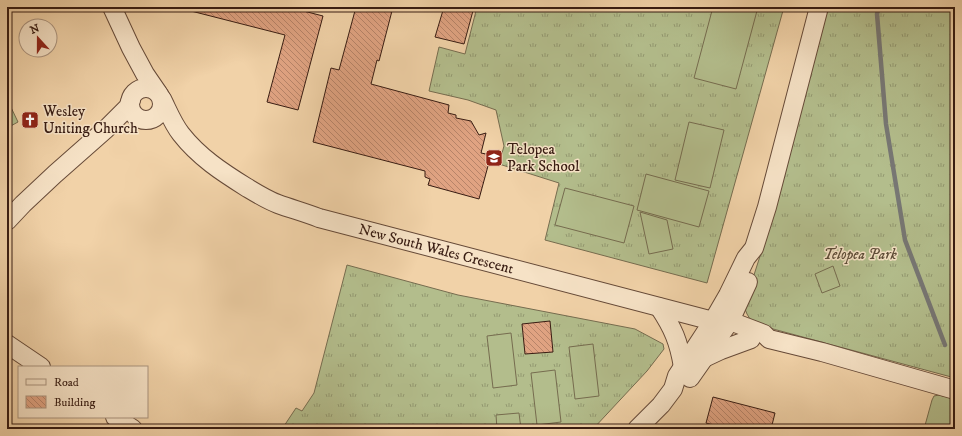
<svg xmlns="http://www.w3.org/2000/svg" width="962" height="436" viewBox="0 0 962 436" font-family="'IM FELL DW Pica',serif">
	<defs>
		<pattern id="grass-tufts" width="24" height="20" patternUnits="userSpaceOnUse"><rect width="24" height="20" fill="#b3bd8c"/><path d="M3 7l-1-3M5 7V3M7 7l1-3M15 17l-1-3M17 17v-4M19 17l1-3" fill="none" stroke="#939971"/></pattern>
		<pattern id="building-back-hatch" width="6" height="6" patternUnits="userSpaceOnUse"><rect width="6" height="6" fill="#e0a382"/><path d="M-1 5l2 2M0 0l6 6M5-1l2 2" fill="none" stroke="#b78469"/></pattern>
	</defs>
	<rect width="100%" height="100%" fill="#f1d2a8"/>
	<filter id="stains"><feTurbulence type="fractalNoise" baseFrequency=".005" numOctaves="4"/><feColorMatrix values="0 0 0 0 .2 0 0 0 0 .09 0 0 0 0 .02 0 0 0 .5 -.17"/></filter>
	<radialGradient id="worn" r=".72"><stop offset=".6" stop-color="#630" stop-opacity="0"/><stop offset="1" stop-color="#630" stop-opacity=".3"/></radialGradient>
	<g fill="url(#grass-tufts)" stroke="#766c4f">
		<polygon points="477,7 784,7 707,283 545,240 559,183 499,164 504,146 496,110 468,100 429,91 439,47 465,54"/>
		<polygon points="827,7 955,7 955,378 762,326 750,319 747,314 745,309 753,278 762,250"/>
		<polygon points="347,265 458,295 635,329 663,344 664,349 647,371 593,429 282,429 296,408 302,411 314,393"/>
	</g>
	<g fill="#b3bd8c" stroke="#766c4f">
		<polygon points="713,7 758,7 736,89 694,78"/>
		<polygon points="7,99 18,122 7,128"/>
		<polygon points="689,122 724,130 710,188 675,180"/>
		<polygon points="646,174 709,191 699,227 637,210"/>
		<polygon points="565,188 634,206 624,243 555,225"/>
		<polygon points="640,212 667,220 673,249 649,254"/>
		<polygon points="833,266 840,286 822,293 815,274"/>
		<polygon points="511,333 517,385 493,388 487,336"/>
		<polygon points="593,344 599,396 575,399 569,347"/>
		<polygon points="555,370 561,422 537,425 531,373"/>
		<polygon points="939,395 955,399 955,429 924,429 932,400 934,396"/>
		<polygon points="519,413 521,429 497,429 496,415"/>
	</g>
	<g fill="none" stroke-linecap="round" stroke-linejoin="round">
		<polyline stroke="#777774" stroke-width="4.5" points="879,7 877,14 886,124 905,240 945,345"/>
	</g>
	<g fill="url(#building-back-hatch)" stroke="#381c12">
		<polygon points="191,7 288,7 323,16 298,110 267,102 285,35 191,11"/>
		<polygon points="356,7 393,7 379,61 377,60 371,84 449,105 448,113 456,115 456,118 471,121 479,135 486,133 481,153 491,155 479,199 428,185 430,179 425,177 425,171 313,142 331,68 339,70"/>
		<polygon points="444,7 474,7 464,44 435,37"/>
		<polygon points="550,321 553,352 525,354 522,324"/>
		<polygon points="713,397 775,413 771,429 728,429 706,423"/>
	</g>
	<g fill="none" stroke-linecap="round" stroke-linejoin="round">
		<defs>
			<g id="minor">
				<polyline points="112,7 131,48 145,74 158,93"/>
				<circle cx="146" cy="104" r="16"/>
				<path id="s1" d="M162 99C168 111 173 124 181 134 199 157 222 172 246 187 256 193 267 200 278 204 292 209 306 213 319 218L713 321H730L764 334 769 339 822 352 955 390"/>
				<polyline points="7,221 23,204 55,174 106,129 128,107 131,100"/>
				<path d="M659 307C673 328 679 342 683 367"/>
				<polyline points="7,344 41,367"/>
				<polyline points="704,358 721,350 751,339"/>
				<polyline points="690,378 730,321 748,282"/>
				<polyline points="115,417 133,429"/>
				<polyline points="637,429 661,405 673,389 677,376 713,321 728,295 746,258 754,248 767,207 819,7"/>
			</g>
		</defs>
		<use href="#minor" stroke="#664a38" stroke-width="20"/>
		<use href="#minor" stroke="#f6e2c6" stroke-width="18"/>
	</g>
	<defs>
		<symbol id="church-square" viewBox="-11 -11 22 22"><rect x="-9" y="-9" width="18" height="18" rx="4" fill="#8f2418" stroke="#f6e2c6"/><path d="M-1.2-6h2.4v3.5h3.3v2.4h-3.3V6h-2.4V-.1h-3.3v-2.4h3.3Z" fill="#fff"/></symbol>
		<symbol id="school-square" viewBox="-11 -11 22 22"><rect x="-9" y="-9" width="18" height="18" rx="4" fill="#8f2418" stroke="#f6e2c6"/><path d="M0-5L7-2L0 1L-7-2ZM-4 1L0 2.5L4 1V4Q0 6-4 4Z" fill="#fff"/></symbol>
	</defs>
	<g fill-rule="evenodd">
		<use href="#church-square" x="20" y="110" width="20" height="20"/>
		<use href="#school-square" x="484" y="148" width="20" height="20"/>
	</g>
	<g text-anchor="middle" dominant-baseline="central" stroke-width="3" stroke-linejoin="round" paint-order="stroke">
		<g font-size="15" fill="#381c12" stroke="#f6e2c6" text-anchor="start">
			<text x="43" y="111">Wesley<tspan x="43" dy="17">Uniting Church</tspan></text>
			<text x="507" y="149">Telopea<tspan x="507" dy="17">Park School</tspan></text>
		</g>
		<g font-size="15" fill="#381c12" stroke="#f6e2c6">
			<text stroke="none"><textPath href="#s1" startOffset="325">New South Wales Crescent</textPath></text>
		</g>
		<g font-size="15" font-style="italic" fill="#5d4c37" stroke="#f6e2c6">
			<text x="860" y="254">Telopea Park</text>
		</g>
	</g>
	<rect width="962" height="436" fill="none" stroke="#f1d2a8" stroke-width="24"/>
	<rect x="8" y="8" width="946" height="420" fill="none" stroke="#381c12" stroke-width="2"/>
	<rect x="12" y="12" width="938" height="412" fill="none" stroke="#381c12"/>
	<rect x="18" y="366" width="130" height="52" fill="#f6e2c6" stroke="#aa937e"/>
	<rect x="26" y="379" width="20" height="6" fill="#f6e2c6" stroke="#aa937e"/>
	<text x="54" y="386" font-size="12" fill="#381c12">Road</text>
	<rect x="26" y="396" width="20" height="12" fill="url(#building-back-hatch)" stroke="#aa937e"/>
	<text x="54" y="406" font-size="12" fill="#381c12">Building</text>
	<g transform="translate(38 38) rotate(339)"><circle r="19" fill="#f6e2c6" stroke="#aa937e"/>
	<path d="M0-3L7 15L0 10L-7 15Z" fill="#8f2418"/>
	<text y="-6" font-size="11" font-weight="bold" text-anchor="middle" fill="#381c12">N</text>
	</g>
	<rect width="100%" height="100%" filter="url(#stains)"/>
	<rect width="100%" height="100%" fill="url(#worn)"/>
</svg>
